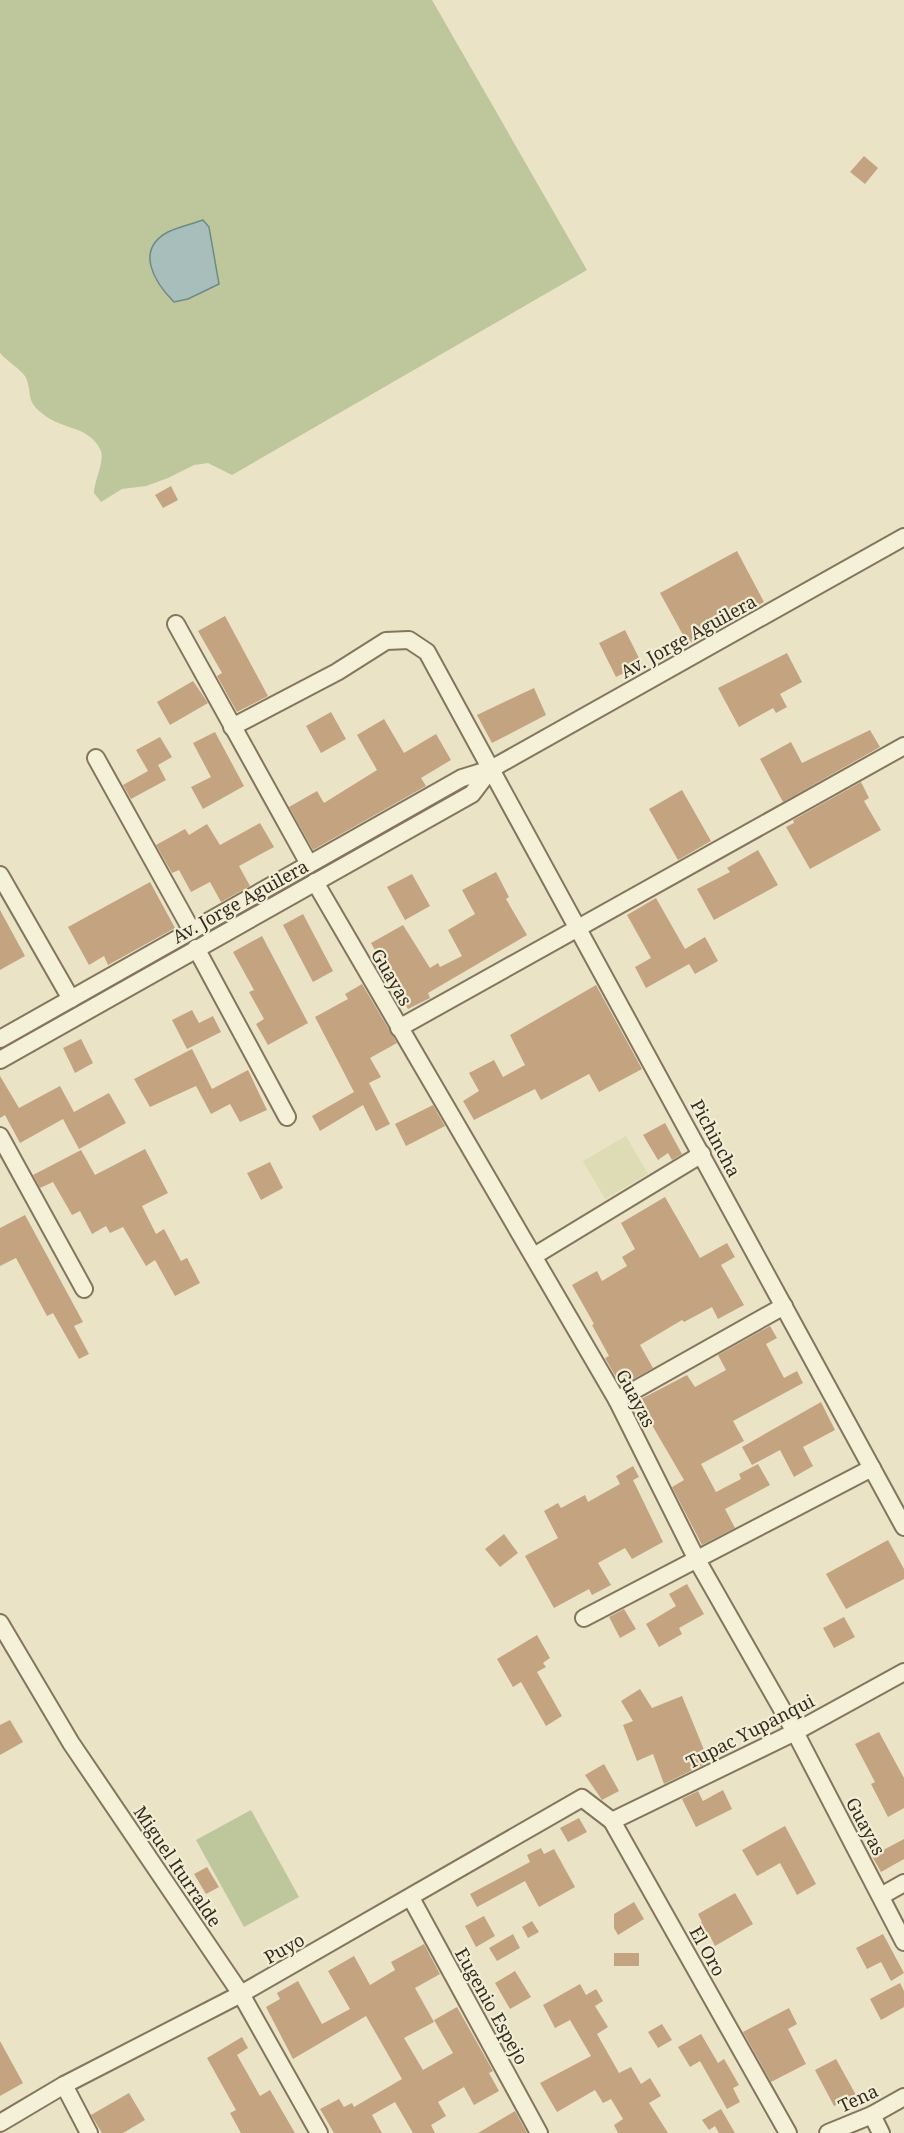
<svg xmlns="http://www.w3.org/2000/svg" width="904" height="2133" viewBox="0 0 904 2133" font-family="'Noto Serif',serif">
	<rect width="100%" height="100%" fill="#eae3c6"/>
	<polygon fill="#dedcb4" points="626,1136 648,1174 605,1199 583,1161"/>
	<g fill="#bdc79b" fill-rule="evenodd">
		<path d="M0 0H432L587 270 232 475 208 463 194 465 168 478 146 486 122 489 101 502 94 493C94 480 106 460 100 449 88 425 61 430 43 414 25 400 33 395 26 378 24 372 6 360 0 353ZM209 227 219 284 188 299 174 302Z"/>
		<polygon points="251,1810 299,1897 244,1927 196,1840"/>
	</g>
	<path fill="#a7beba" stroke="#6f8b87" stroke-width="1.5" d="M203 220 209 227 219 284 188 299 174 302C155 283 134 250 168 232 178 227 192 224 203 220Z"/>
	<g fill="#c4a480">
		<polygon points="864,156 878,168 865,184 850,172"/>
		<polygon points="171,486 178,500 163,508 155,495"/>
		<polygon points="737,551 764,602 688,644 660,593"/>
		<polygon points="225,616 268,696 237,712 217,676 222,673 198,631"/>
		<polygon points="625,630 642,664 616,677 599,643"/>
		<polygon points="787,653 802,682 780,694 787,707 776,713 773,708 739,727 718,688"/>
		<polygon points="193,681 208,703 170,725 157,702"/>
		<polygon points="534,688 546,715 492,743 477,715"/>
		<polygon points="331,712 346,739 321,753 306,726"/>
		<polygon points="384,719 404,753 436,734 451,760 421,778 426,786 313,850 289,807 317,791 324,803 377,770 357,735"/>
		<polygon points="870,730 880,747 783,802 760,759 791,742 802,763"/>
		<polygon points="215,732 244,786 203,809 191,787 211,777 193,743"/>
		<polygon points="160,737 172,757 158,765 166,780 131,799 123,785 148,771 136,750"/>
		<polygon points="861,782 869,798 864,801 881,830 810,869 786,827 794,823 793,820"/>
		<polygon points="682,790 711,841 678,860 649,809"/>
		<polygon points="260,823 274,847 239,866 250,886 221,902 210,882 191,892 179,870 172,873 156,845 185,829 189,835 207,824 220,845"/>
		<polygon points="758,850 778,885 714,920 697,889 730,872 727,868"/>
		<polygon points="496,872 509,897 506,899 527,935 428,993 430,998 408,1009 371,943 403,925 430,968 438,963 440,967 462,956 448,930 475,914 462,890"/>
		<polygon points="412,874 430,906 405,920 387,887"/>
		<polygon points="150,882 175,928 108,965 104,956 89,965 68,927"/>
		<polygon points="656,898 685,949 705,937 718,961 695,974 689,964 646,988 635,967 651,958 627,915"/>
		<polygon points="0,910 25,956 0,970"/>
		<polygon points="303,914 333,971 313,982 283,925"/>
		<polygon points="262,936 308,1023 268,1045 256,1024 264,1019 249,992 254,990 233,952"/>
		<polygon points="362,984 397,1043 370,1058 381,1077 369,1083 390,1124 376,1131 363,1105 320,1131 312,1116 354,1092 315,1017 348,999 345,994"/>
		<polygon points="596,985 642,1069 599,1092 589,1074 541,1100 535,1089 474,1120 463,1101 479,1091 469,1073 494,1060 503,1077 525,1065 510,1035"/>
		<polygon points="192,1010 199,1023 213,1016 221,1032 187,1049 172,1020"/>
		<polygon points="81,1039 93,1063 75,1073 63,1048"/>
		<polygon points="192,1049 212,1089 248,1070 267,1110 240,1122 230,1104 211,1114 196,1086 150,1107 134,1079"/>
		<polygon points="0,1076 19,1108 60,1086 74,1112 109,1093 126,1123 79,1149 63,1119 20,1143 5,1115 0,1118"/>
		<polygon points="433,1105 445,1126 406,1146 395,1124"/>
		<polygon points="665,1123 682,1154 672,1160 668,1153 658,1160 643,1135"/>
		<polygon points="145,1149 168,1193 142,1206 156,1234 164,1229 181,1261 187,1258 200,1283 175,1296 155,1260 146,1266 123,1227 110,1233 106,1226 92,1234 80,1211 72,1215 53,1182 40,1188 33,1175 81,1150 95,1175"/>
		<polygon points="270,1162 283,1188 261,1200 247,1173"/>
		<polygon points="665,1197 700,1258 727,1243 735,1257 721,1265 744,1305 718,1319 712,1307 684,1322 682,1320 640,1345 653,1368 621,1386 605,1358 609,1356 592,1325 594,1324 572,1285 597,1271 602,1281 627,1266 622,1257 635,1249 621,1223"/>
		<polygon points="25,1215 83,1322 74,1326 89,1354 79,1359 53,1313 47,1316 16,1258 0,1266 0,1228"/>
		<polygon points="770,1326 777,1338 766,1344 784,1378 797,1371 803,1383 733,1421 744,1441 701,1464 716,1492 741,1479 739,1474 758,1464 770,1485 725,1509 735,1528 702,1545 672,1487 684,1480 649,1420 652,1418 641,1399 687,1375 695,1387 726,1370 718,1355"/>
		<polygon points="821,1402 835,1430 803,1447 813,1466 794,1477 780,1450 752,1465 742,1447"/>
		<polygon points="633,1466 639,1477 633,1480 663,1542 632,1559 625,1548 598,1563 611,1585 592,1595 589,1589 554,1608 525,1556 558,1538 544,1511 558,1503 561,1508 585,1495 588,1502 620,1484 616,1476"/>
		<polygon points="504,1534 518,1553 500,1567 485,1549"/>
		<polygon points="888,1540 904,1569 904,1579 846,1609 826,1574"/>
		<polygon points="687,1584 704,1614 679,1628 682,1634 659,1647 646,1624 676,1606 669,1594"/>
		<polygon points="624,1609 636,1629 620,1638 609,1617"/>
		<polygon points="844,1617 855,1637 834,1648 823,1628"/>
		<polygon points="537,1635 550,1658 543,1663 546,1667 537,1672 562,1716 546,1726 521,1682 513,1687 497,1659"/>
		<polygon points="640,1689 652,1708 682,1696 709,1762 664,1784 653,1754 637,1761 623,1725 633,1721 621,1701"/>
		<polygon points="10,1720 23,1742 0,1755 0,1725"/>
		<polygon points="879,1732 904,1778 904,1808 888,1817 871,1784 875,1782 855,1744"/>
		<polygon points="604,1764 619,1791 602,1800 585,1775"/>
		<polygon points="723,1790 732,1809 696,1827 682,1799 698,1791 703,1801"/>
		<polygon points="579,1818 587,1832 568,1842 560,1828"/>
		<polygon points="785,1826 816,1884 797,1895 780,1863 757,1876 742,1850"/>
		<polygon points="904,1839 904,1859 881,1872 872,1856"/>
		<polygon points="541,1848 544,1854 554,1849 575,1887 539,1907 525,1881 477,1907 470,1894 530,1862 527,1855"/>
		<polygon points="207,1867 219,1887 206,1894 194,1874"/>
		<polygon points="735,1893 753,1924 715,1946 710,1936 705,1940 697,1925 702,1922 698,1914"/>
		<polygon points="634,1902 644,1919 618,1935 614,1928 614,1914"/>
		<polygon points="484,1916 495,1936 476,1947 465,1926"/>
		<polygon points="532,1921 539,1932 528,1938 522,1927"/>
		<polygon points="513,1934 520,1948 497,1961 489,1948"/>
		<polygon points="883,1934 904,1973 891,1981 881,1962 867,1969 856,1948"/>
		<polygon points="424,1944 440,1974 415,1988 434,2022 404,2038 423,2070 453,2053 434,2020 457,2007 493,2071 489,2073 499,2091 474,2105 464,2087 438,2102 446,2116 431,2125 435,2133 413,2133 395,2102 372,2115 382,2133 334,2133 320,2109 339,2099 344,2107 352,2103 354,2107 402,2079 366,2016 293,2059 266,2007 280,1999 277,1993 298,1981 322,2024 350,2009 328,1971 354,1956 370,1985 395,1970 391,1962"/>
		<rect x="614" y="1953" width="25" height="13"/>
		<polygon points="515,1971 531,1997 510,2009 495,1983"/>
		<polygon points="900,1983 904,1991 904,2007 881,2020 870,1999"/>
		<polygon points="580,1984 586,1995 596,1989 603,2001 595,2006 608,2027 597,2034 619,2073 631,2067 641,2084 650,2078 661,2096 649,2103 668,2133 618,2133 614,2125 623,2119 611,2099 603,2103 595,2090 557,2112 540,2083 591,2056 570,2020 555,2028 543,2005"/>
		<polygon points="789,2008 797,2024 788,2029 806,2064 771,2082 743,2032"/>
		<polygon points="662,2024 672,2040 658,2048 648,2032"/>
		<polygon points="701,2034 718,2063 724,2059 739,2085 733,2088 740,2102 727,2109 700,2061 690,2067 678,2047"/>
		<polygon points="242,2037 248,2048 237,2055 260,2096 270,2090 295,2133 241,2133 230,2113 236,2110 207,2058"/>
		<polygon points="0,2041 23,2083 0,2096"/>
		<polygon points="836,2059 856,2095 834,2106 815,2070"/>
		<polygon points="129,2093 145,2120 123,2133 102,2133 91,2115"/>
		<polygon points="721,2109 735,2133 719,2133 715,2126 709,2130 702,2120"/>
		<polygon points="515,2111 527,2133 478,2133"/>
	</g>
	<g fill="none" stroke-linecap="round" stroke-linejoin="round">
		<defs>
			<g id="minor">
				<polyline points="176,624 309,864"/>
				<polyline points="232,727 337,672 386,641 409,640 427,652 904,1527"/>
				<polyline points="96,758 192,931"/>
				<polyline points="0,875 71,999"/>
				<polyline points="315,882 617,1400 697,1560 795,1732 904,1942"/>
				<polyline points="196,948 287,1117"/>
				<polyline points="399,1028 904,746"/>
				<polyline points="0,1039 462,778 491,769 904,537"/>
				<polyline points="0,1060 472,794 491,769"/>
				<polyline points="0,1136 84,1289"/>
				<polyline points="534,1256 702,1154"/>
				<polyline points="617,1400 784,1306"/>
				<polyline points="584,1618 872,1468"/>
				<polyline points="0,1623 71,1743 241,1994 319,2133"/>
				<polyline points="612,1821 795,1732 904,1672"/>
				<polyline points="881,1896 904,1883"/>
				<polyline points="411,1898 539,2133"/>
				<polyline points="64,2085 89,2133"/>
				<polyline points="872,2115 881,2133"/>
				<polyline points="0,2123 64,2085 241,1994 582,1798 612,1821 788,2133"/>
				<polyline points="828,2133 872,2115 904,2097"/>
			</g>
		</defs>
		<use href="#minor" stroke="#83765d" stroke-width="20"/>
		<use href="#minor" stroke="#f5f0d8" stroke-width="16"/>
	</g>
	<g text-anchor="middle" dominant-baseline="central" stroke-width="4.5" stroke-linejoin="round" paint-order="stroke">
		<g font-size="18" fill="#352c20" stroke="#f2edd5">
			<text transform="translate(688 636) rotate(-29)">Av. Jorge Aguilera</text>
			<text transform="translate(240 901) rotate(-29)">Av. Jorge Aguilera</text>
			<text transform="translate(392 977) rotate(60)">Guayas</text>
			<text transform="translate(716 1138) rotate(62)">Pichincha</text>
			<text transform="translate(636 1398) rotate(62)">Guayas</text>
			<text transform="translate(750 1731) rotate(-27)">Tupac Yupanqui</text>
			<text transform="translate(866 1826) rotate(62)">Guayas</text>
			<text transform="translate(178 1866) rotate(56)">Miguel Iturralde</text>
			<text transform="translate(284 1948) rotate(-29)">Puyo</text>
			<text transform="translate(708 1951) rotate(61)">El Oro</text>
			<text transform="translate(492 2006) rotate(61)">Eugenio Espejo</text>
			<text transform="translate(858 2098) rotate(-25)">Tena</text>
		</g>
	</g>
</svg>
